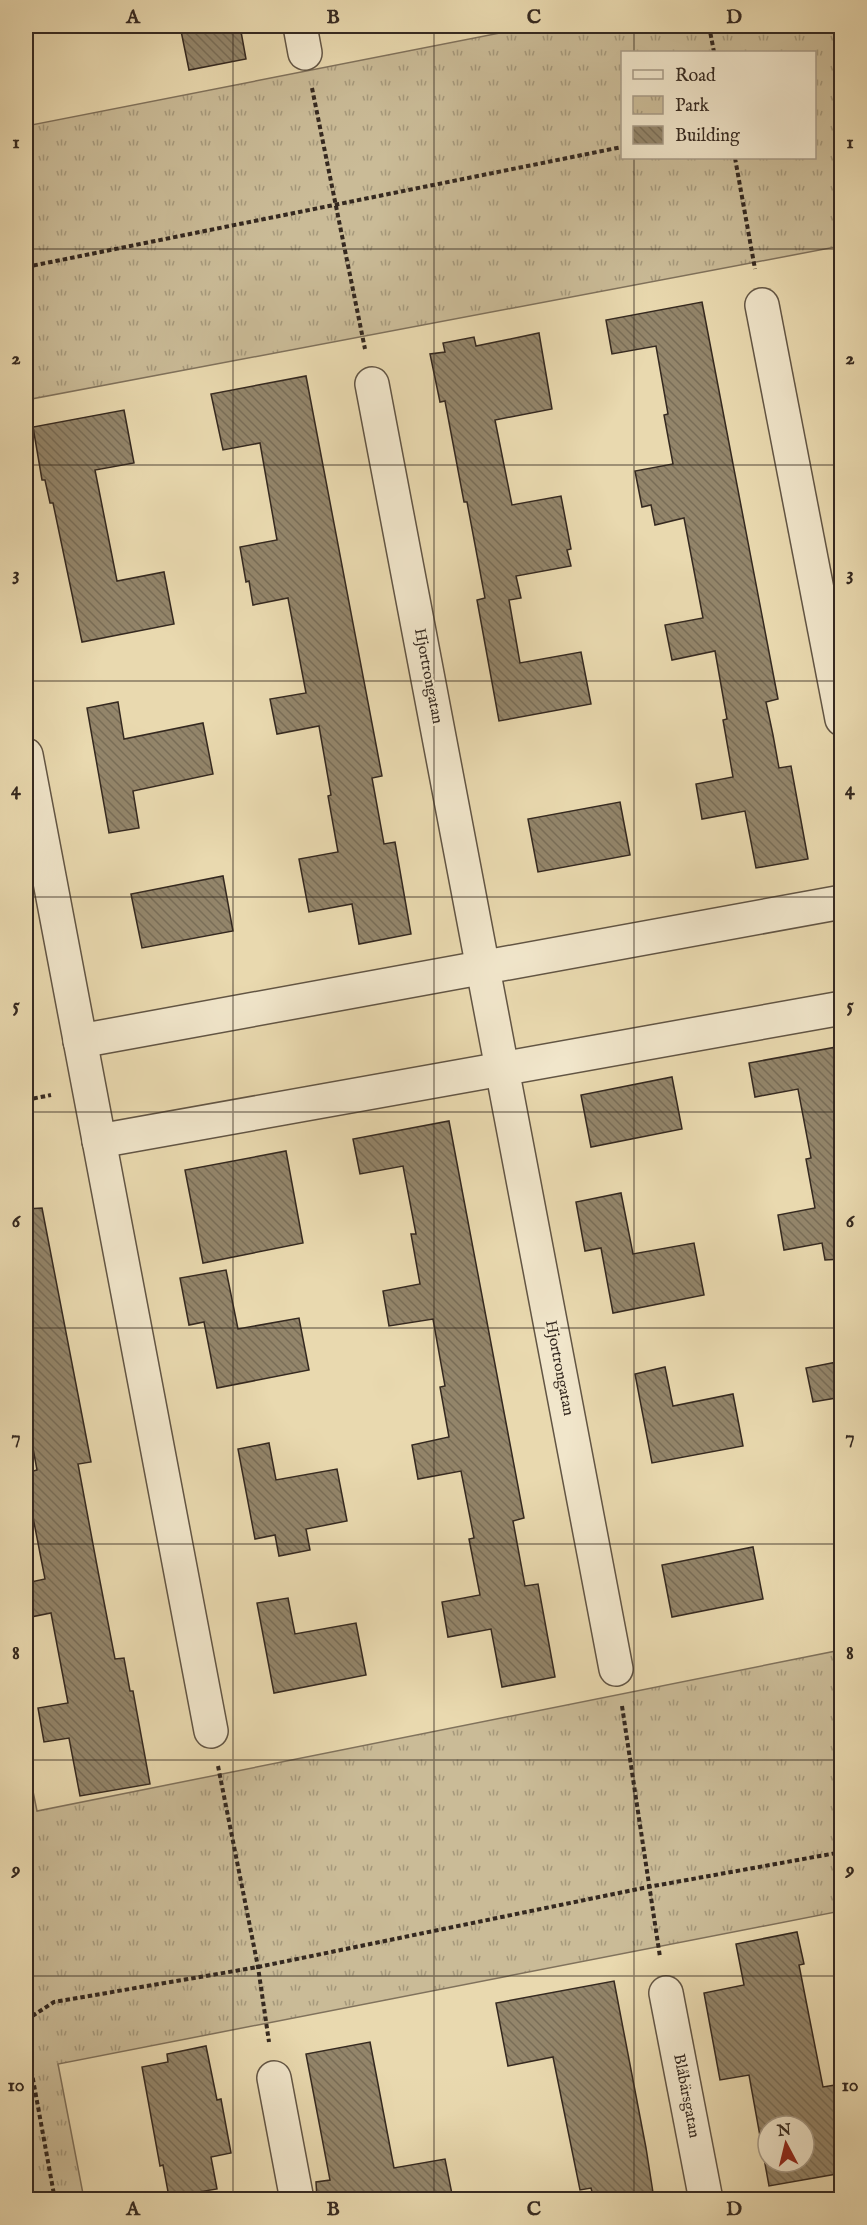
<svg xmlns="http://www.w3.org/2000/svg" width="867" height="2225" viewBox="0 0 867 2225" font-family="'IM FELL English',serif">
	<defs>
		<pattern id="park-tufts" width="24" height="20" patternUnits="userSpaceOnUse" patternTransform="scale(1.5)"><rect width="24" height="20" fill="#cabb97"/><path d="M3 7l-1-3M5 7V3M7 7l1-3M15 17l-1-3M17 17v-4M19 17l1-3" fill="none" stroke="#a5987b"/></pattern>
		<pattern id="building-back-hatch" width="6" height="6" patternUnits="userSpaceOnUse" patternTransform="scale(1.5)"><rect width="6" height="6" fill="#93856a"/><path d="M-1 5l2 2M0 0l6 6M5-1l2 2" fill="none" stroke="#796d57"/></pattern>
	</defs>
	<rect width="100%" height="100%" fill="#e9d9af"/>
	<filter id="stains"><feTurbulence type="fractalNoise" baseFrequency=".00333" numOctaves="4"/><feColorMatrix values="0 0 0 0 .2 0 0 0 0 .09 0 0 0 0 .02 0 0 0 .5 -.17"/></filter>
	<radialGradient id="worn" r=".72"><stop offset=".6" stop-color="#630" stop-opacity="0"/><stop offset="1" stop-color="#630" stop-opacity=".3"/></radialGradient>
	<g fill="url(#park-tufts)" stroke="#80725c" stroke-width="1.5" fill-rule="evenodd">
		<path d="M536 26H841V246L26 400V126ZM622 52H814V158H622Z"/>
		<polygon points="841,1650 841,1911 58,2064 84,2199 26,2199 26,1757 37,1811"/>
	</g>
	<g fill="url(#building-back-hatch)" stroke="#352920" stroke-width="1.5" fill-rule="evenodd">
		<polygon points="180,26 240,26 246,59 189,70"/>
		<polygon points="702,302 778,699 766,702 773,735 779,768 791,766 808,859 756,868 745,811 702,819 696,784 733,777 723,720 727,719 715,651 672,660 665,625 703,618 684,518 655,525 651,505 642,507 635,471 673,464 664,415 668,414 656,346 612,354 606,320"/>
		<polygon points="539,333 552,409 495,420 512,505 561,496 571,549 567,550 571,566 516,576 521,598 509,600 520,663 581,652 591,704 499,721 477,600 485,598 467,502 464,502 445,401 440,402 430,354 445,352 443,343 474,337 476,346"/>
		<polygon points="306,376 382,776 372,778 384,844 395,842 411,934 359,944 352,904 309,912 299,859 338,852 328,796 331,795 319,726 277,734 270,699 306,693 288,598 253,605 249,581 246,582 240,547 277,540 260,443 223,450 211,394"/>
		<polygon points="124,410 134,463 95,470 117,581 164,572 174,624 82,642 53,503 50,503 45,480 42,480 33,427"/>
		<polygon points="118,702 124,739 203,723 213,774 133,791 139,828 109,833 87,708"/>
		<polygon points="620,802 630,855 538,872 528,819"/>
		<polygon points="223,876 233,931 142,948 131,894"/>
		<polygon points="842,1046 842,1259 825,1260 822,1243 784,1250 778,1215 815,1208 806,1159 811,1158 798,1089 755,1097 749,1063"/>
		<polygon points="672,1077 682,1129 591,1147 581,1095"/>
		<polygon points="449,1121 524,1518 513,1521 525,1586 538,1584 555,1677 502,1687 491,1629 448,1637 442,1602 480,1595 469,1539 474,1538 461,1471 418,1479 412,1445 449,1437 440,1387 445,1386 433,1319 389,1326 383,1291 420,1284 411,1234 416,1234 403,1166 360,1174 353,1139"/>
		<polygon points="286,1151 303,1243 203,1263 185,1170"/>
		<polygon points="621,1193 633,1254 694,1243 704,1295 613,1313 601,1248 585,1251 576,1202"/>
		<polygon points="42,1208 91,1462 78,1464 98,1571 115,1659 124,1658 130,1691 133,1691 150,1784 80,1796 69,1738 44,1742 38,1708 68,1703 51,1613 26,1618 26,1583 45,1579 31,1507 26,1508 26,1473 37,1470 26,1410 26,1209"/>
		<polygon points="226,1270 238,1329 299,1318 309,1370 217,1388 204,1322 189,1325 180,1278"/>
		<polygon points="842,1361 842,1397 813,1402 806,1368"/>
		<polygon points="665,1367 673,1406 733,1394 743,1446 652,1463 635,1374"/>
		<polygon points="269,1443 276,1480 337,1469 347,1521 306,1529 310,1550 279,1556 275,1535 255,1539 238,1449"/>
		<polygon points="753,1547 763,1599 672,1617 662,1565"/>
		<polygon points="288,1598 295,1634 356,1623 366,1675 274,1693 257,1603"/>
		<path d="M797 1932 804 1964 799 1965 823 2087 842 2084V2173L769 2186 749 2075 720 2080 704 1993 744 1985 736 1944ZM768 2126H804V2162H768Z"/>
		<polygon points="614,1981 646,2148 654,2199 594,2199 591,2188 580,2190 553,2057 508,2066 496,2003"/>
		<polygon points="370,2042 394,2168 445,2159 453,2199 317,2199 316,2182 330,2180 306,2054"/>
		<polygon points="206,2046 217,2100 221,2099 231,2153 211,2157 217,2189 169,2197 163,2165 160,2166 142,2067 168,2062 167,2054"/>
	</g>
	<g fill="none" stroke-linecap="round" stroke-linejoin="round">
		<defs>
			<g id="street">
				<polyline points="300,26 305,53"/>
				<polyline points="762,305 842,719"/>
				<polyline points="372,384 616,1669"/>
				<polyline points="26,755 211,1731"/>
				<polyline points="80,1041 842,902"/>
				<polyline points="99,1141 842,1008"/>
				<polyline points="666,1993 706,2200"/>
				<polyline points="274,2078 297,2200"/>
			</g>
		</defs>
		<use href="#street" stroke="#625544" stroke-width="36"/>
		<g stroke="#352920" stroke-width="4" stroke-dasharray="4.5 3" stroke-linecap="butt">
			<polyline points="709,26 714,52"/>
			<polyline points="312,88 365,349"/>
			<polyline points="735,158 755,269"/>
			<polyline points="26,267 622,147"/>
			<polyline points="26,1100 51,1095"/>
			<polyline points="622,1706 660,1957"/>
			<polyline points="218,1766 258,1967 269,2042"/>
			<polyline points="26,2020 54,2002 258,1967 648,1887 842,1852"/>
			<polyline points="26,2041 55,2200"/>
		</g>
		<use href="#street" stroke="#f1e6cb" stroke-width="33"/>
	</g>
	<path fill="none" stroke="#352920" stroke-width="1.5" stroke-opacity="0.55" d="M233 26V2200M434 26V2200M634 26V52M634 158V2200M26 249H842M26 465H842M26 681H842M26 897H842M26 1112H842M26 1328H842M26 1544H842M26 1760H842M26 1976H842"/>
	<g text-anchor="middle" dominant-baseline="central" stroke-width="4.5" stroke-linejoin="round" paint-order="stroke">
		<g font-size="16" fill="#352920" stroke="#f1e6cb">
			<text transform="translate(428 676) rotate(79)">Hjortrongatan</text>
			<text transform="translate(559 1368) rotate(79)">Hjortrongatan</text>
			<text transform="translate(686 2096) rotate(79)">Blåbärsgatan</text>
		</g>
	</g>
	<rect width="867" height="2225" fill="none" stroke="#e9d9af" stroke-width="66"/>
	<rect x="621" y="51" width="195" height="108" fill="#f1e6cb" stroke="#a69a87" stroke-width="1.5"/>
	<rect x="633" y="70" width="30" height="9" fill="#f1e6cb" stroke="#a69a87" stroke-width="1.5"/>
	<text x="675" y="81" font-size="18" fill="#352920">Road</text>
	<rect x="633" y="96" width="30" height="18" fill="url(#park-tufts)" stroke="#a69a87" stroke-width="1.5"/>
	<text x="675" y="111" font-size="18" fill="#352920">Park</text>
	<rect x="633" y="126" width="30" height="18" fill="url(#building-back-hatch)" stroke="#a69a87" stroke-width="1.5"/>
	<text x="675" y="141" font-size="18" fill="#352920">Building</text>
	<g transform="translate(786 2144) rotate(353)"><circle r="28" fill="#f1e6cb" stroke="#a69a87" stroke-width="1.5"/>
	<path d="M0-4.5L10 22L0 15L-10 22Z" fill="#8f2418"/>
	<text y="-9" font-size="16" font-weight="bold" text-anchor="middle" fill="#352920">N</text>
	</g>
	<rect x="33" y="33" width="801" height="2159" fill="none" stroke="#352920" stroke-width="2"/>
	<g font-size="20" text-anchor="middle" font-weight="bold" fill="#352920">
		<text x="133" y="23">A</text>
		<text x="333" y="23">B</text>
		<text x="534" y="23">C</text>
		<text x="734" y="23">D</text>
		<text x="16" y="148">1</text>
		<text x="850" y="148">1</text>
		<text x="16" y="364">2</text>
		<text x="850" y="364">2</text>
		<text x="16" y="580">3</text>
		<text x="850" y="580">3</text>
		<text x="16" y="795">4</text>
		<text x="850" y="795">4</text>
		<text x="16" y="1011">5</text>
		<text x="850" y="1011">5</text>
		<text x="16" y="1227">6</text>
		<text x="850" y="1227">6</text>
		<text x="16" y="1443">7</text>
		<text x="850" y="1443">7</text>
		<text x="16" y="1659">8</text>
		<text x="850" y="1659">8</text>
		<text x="16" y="1875">9</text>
		<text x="850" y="1875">9</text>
		<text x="16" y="2091">10</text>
		<text x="850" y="2091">10</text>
		<text x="133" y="2215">A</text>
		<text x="333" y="2215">B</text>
		<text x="534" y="2215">C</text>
		<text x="734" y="2215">D</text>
	</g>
	<rect width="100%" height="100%" filter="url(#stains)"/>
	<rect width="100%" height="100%" fill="url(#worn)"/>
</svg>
